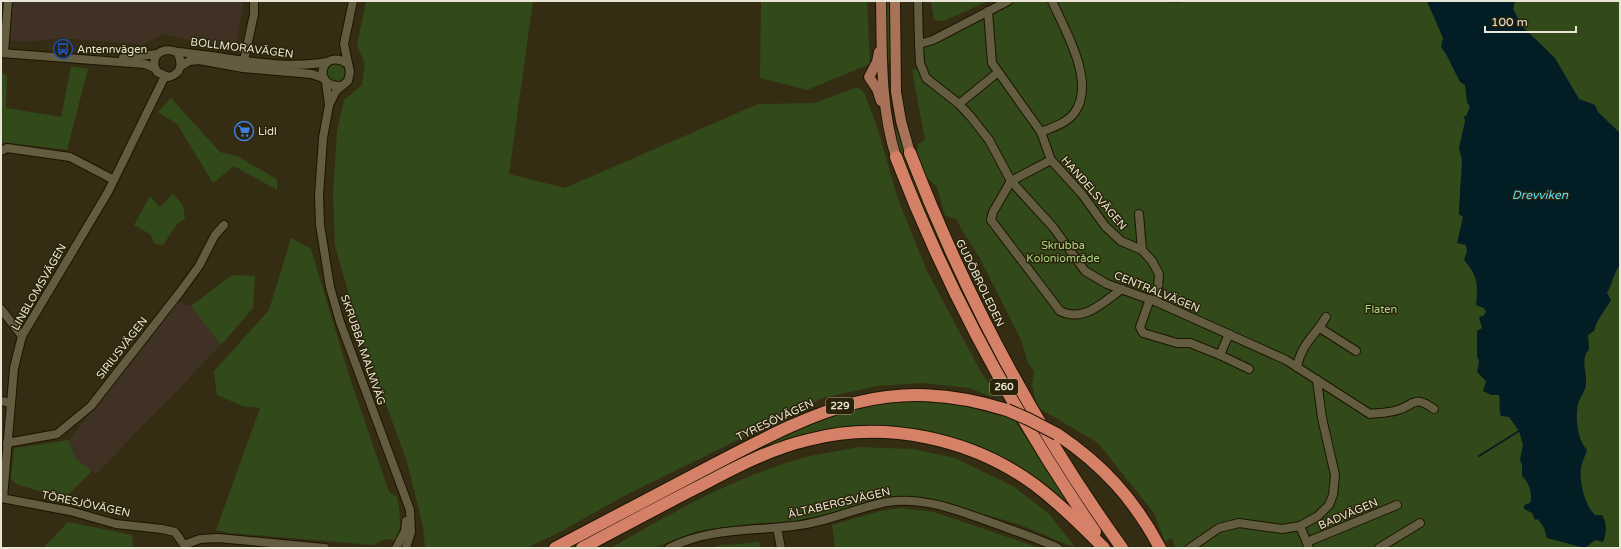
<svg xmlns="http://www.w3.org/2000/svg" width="1621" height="549" viewBox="0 0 1621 549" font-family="'Varela Round',sans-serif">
	<rect width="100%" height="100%" fill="#342d13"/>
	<g fill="#3f3224">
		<polygon points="1,1 244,1 235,47 188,40 163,34 143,45 62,38 27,42 1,40"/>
		<polygon points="178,302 191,306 221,345 96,474 75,458 69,440"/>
	</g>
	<g fill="#32491a">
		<polygon points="366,1 533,1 509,174 565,188 758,104 814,103 858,87 865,94 878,130 898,199 927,271 981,372 991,387 992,397 969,388 923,383 877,386 823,398 626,495 558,533 526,548 425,548 423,526 407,462 360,333 335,246 333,192 337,132 344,100 362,85 365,63 357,46"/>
		<polygon points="761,1 867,1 870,64 807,90 760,78"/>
		<polygon points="886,1 892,1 892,53 886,72 884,60"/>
		<polygon points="931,1 988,1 944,21 934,20"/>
		<polygon points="1017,1 1144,1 1178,3 1188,1 1620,1 1620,548 1175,548 1172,538 1165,542 1154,513 1098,443 1037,407 1032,385 1034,371 1028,363 1021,340 978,255 961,229 957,219 945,216 937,187 925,176 917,153 918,144 925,140 912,70 925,66 922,49 989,13"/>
		<circle cx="336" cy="73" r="9"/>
		<polygon points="71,66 88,69 67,150 1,142 1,73 7,75 6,108 61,117"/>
		<polygon points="888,89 893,122 957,281 984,334 1026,411 1021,409 954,282 902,160 891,122"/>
		<polygon points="171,98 220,152 237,156 277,179 277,190 234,166 213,183 177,124 158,112"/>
		<polygon points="173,194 183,205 185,219 178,223 163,245 155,244 150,234 134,225 150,196 160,207"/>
		<path d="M291 238 311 249 349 375 389 492 397 497C400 512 402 525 397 541 384 537 384 540 373 545L229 533 216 530 260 408 242 406 217 395 214 371 269 310Z"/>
		<polygon points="232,275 255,276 253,308 221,345 191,306"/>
		<polygon points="925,401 959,405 1014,419 1074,512 1035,480 909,430 763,450 574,548 564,548 746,453 807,424 849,410 889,402"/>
		<polygon points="69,440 75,458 92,471 64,499 16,484 11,479 14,448"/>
		<path d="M858 447 913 449 955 458 1013 486 1049 514 1076 548 1018 524 921 497 882 499 833 513 790 522 758 523 697 531 654 548H611C667 515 730 480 792 461 813 454 837 452 858 447Z"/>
		<polygon points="900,508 934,512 1040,548 835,548 832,525 880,511"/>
		<polygon points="68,522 132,535 133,548 43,548"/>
		<polygon points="759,542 760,548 710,548 716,546"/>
	</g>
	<path fill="#021d23" d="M1427 1H1515L1513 9 1522 26 1555 58 1579 99 1595 105 1598 112 1620 133V265C1613 273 1613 284 1607 293L1611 300 1597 322 1594 331 1588 335 1589 349C1580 360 1587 371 1586 384 1586 390 1580 397 1578 404 1575 417 1577 440 1587 450 1585 456 1582 462 1581 468 1579 482 1585 506 1595 515H1602C1607 523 1607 532 1603 542L1595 540 1585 548 1547 538 1544 528 1538 519 1535 520 1532 513 1524 509V505L1530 503C1533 494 1529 482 1522 476V465L1520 460 1523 445 1519 431 1509 417 1501 416C1498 408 1501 403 1499 395H1491L1483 391 1486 381 1477 372 1479 361 1477 357V331L1482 328 1479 317 1483 316 1486 312 1484 308 1476 305C1478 285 1478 276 1464 260L1467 251 1466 245 1457 243 1463 217 1459 214V209L1462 160 1459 148 1465 121 1464 116H1466L1470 107 1467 102 1465 85 1460 82 1446 54 1441 47 1443 38Z"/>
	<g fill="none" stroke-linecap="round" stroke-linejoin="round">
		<polyline stroke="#021d23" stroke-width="2" points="1479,456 1519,431"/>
		<defs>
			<g id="minor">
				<polyline points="353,1 344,44 350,72 348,81 336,91 329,105 323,138 319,196 320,225 330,287 340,322 410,510 411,532 406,548"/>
				<polyline points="918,1 919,44 933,40 1008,1"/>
				<polyline points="988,11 992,63 1041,132 1051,160 1082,194 1105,226 1121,241 1142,250"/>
				<path d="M919 44 920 63 926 78 959 104 971 117 989 140 1011 181 1053 227 1085 271 1107 284 1157 302 1286 360 1370 414C1379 413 1389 413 1398 410 1416 404 1414 395 1434 409"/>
				<path d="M177 52C183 63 182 74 168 77L157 72C148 56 162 46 177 52 227 56 277 71 327 62"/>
				<polyline points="1,53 145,64 154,68"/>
				<polyline points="4,53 8,1"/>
				<polyline points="123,58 157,54"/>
				<polyline points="243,65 254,14 254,1"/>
				<polyline points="181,66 189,61 199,60 243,68 312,74 323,78"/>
				<polyline points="326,82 329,105"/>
				<path d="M341 86C310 87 322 46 348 64"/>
				<polyline points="959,104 997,73"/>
				<path d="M1041 132C1054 127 1067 123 1075 112 1096 82 1065 30 1052 1"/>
				<polyline points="1,151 7,148 70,157 114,180"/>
				<path d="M1051 160 1011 181 993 212 991 220 1060 311C1084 323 1103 302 1122 289"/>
				<polyline points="1139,214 1142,250 1152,261 1159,274 1157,302"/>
				<polyline points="1150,299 1140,327 1143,333 1177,343 1190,343 1220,355 1249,369"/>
				<polyline points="1,309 22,336"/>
				<polyline points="1320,328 1356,351"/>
				<polyline points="1220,355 1229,334"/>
				<path d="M1297 367C1301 344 1315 336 1326 317"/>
				<polyline points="1,401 11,403"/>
				<polyline points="7,443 57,434 91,406 180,292 199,266 215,235 224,225"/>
				<polyline points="1,498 70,511 116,524 162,529 175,532 184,545 200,539 218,538 325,548"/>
				<polyline points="3,498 14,368 22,336 108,192 165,76"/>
				<polyline points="1300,526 1309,548"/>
				<polyline points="777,528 781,548"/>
				<polyline points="1307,542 1397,505"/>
				<polyline points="396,548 405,531 406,521"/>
				<path d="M669 548C709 528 750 531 793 526 826 523 855 508 887 502 924 496 959 511 993 523 1015 531 1037 538 1058 548"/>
				<polyline points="1190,548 1219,528 1239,523 1282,529 1300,526 1318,516 1329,505 1333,495 1335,475 1322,418 1317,380"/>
				<polyline points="1379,548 1420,523"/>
			</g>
			<g id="major">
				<path d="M881 1C882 53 880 107 896 157"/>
				<polyline points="895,1 896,92 901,121 910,153"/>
				<polyline points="879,52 877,62 869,77 877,89 881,101"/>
			</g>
			<g id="highway">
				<path d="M910 153C964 293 1034 426 1122 548"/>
				<path d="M896 157C947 290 1015 415 1095 532"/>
				<path d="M1057 434C1103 465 1134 499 1160 548"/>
				<path d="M555 548C607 521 659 493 711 466 815 412 886 372 1007 410"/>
				<path d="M582 548C622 527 662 505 702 485 736 467 770 449 808 440 885 420 971 438 1035 485 1060 504 1082 526 1104 548"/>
			</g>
		</defs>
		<use href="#minor" stroke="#1b1500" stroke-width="10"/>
		<use href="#major" stroke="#1b1500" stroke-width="12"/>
		<use href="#highway" stroke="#1b1500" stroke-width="14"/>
		<use href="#minor" stroke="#635c41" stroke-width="8"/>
		<use href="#major" stroke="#a77258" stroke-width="10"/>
		<use href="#highway" stroke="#d58168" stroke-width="12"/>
		<defs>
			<polyline id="highway-bridge" points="1007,410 1028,419 1057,434"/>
		</defs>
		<use href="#highway-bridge" stroke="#1b1500" stroke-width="14" stroke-linecap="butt"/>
		<use href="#highway-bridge" stroke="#d58168" stroke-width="12"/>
	</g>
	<defs>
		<symbol id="bus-ring" viewBox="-11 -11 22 22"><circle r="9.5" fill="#2a2309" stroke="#1a4fb4" stroke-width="1.5"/><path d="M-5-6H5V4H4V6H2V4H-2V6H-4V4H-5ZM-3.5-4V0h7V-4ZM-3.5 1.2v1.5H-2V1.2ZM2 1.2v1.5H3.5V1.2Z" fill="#1a4fb4"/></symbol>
		<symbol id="supermarket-ring" viewBox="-11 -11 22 22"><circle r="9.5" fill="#2a2309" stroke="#3f7fe0" stroke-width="1.5"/><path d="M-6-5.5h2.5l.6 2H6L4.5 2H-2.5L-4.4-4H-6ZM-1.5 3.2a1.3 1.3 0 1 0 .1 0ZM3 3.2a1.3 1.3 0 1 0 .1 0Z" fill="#3f7fe0"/></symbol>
	</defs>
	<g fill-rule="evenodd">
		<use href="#bus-ring" x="52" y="38" width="22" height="22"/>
		<use href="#supermarket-ring" x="233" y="120" width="22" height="22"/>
	</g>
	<g text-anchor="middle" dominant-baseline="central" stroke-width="3" stroke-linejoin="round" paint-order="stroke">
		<g fill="#2a2309" stroke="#b0ac99" stroke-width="1">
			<rect x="990" y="379" width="28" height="16" rx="3"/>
			<rect x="826" y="398" width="28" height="16" rx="3"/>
		</g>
		<g font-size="10" font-weight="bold" fill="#eae6d7">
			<text x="1004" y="387">260</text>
			<text x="840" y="406">229</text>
		</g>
		<g font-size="11" fill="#eae6d7" stroke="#2a2309">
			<text transform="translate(242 48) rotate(7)">BOLLMORAVÄGEN</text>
			<text transform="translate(1094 193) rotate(49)">HANDELSVÄGEN</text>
			<text transform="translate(980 283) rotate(64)">GUDÖBROLEDEN</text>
			<text transform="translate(39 287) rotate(-60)">LINBLOMSVÄGEN</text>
			<text transform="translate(1157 292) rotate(22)">CENTRALVÄGEN</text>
			<text transform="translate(122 348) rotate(-52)">SIRIUSVÄGEN</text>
			<text transform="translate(363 350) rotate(71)">SKRUBBA MALMVÄG</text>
			<text transform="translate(775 420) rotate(-25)">TYRESÖVÄGEN</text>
			<text transform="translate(839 503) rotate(-13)">ÄLTABERGSVÄGEN</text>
			<text transform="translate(86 504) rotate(12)">TÖRESJÖVÄGEN</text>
			<text transform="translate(1348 514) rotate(-23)">BADVÄGEN</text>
		</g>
		<g font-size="11" fill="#eae6d7" stroke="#2a2309" text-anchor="start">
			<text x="77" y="49">Antennvägen</text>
			<text x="258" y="131">Lidl</text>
		</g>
		<g font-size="11" fill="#abd684" stroke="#2a2309">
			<text x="1063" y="245">Skrubba<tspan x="1063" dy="13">Koloniområde</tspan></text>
			<text x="1381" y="309">Flaten</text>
		</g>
		<g font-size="12" font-style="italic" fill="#5ddbf9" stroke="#2a2309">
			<text x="1540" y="195">Drevviken</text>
		</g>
	</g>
	<rect width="1621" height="549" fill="none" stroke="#eae6d7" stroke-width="4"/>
	<path d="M1485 26v6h91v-6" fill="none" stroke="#eae6d7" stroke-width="2"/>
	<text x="1491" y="26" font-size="12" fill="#eae6d7" stroke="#2a2309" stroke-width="3" paint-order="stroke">100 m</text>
</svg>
